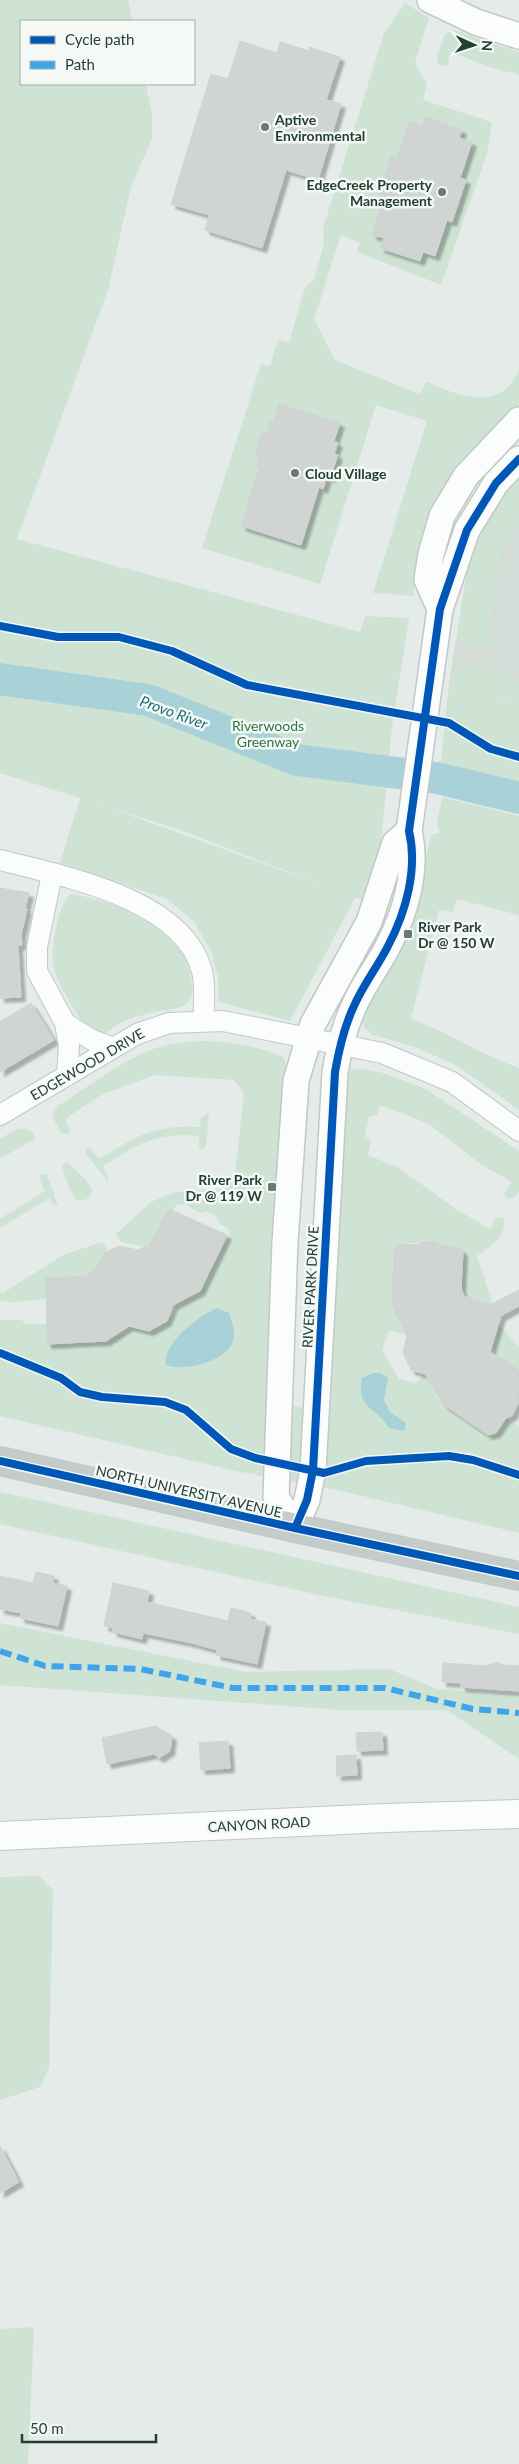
<svg xmlns="http://www.w3.org/2000/svg" width="519" height="2464" viewBox="0 0 519 2464" font-family="Lato,sans-serif">
	<defs>
		<filter id="shadow"><feDropShadow dx="4.5" dy="4.5" stdDeviation="1" flood-color="#0004"/></filter>
	</defs>
	<rect width="100%" height="100%" fill="#e5ebe8"/>
	<polygon fill="#d4dcd8" points="519,477 519,703 449,683 467,572"/>
	<g fill="#cfe3d4" fill-rule="evenodd">
		<path d="M0 0H128L132 21H21V84H146L152 114V139L131 187 108 290 17 539 360 632 365 616 409 618 392 727 381 843 363 900 355 898 290 1021 219 1002 218 977 211 951 194 922 167 899 60 863 80 798 0 773ZM98 804 180 830 323 885 99 804Z"/>
		<path d="M405 3 429 18 415 63 427 84 423 100 492 122 487 154 441 285 357 252 360 243 341 235 314 319 335 360 420 394 426 382C450 391 485 409 508 387 512 383 516 375 519 370V405C492 432 463 457 443 490 423 521 418 560 413 596L373 593 427 421 376 405 320 584 202 548 261 364 270 366 278 340 289 343 305 287 314 280 324 243 323 228 384 33ZM425 117 462 130 459 138 472 142 460 178 466 181 452 221 447 220 435 256 423 252 420 261 381 248 384 238 372 234 384 198 378 196 391 156 397 158 409 121 422 126ZM279 404 339 423 334 441 337 443 334 454 337 456 330 478 327 477 323 488 319 487 301 545 259 468 256 467 259 456 256 455 270 422 273 423Z"/>
		<polygon points="454,30 519,52 519,75 486,66 452,52 447,65 442,66 438,63 437,56 445,34"/>
		<path d="M519 477V526L500 554 488 639 504 643C492 650 473 644 461 641L457 635 471 549 493 505Z"/>
		<polygon points="474,664 519,681 519,702 486,694 519,703 519,784 441,762 449,683 452,684 454,669 461,665"/>
		<path d="M442 797 519 816V915L457 899 453 912 439 910 411 1018C448 1033 482 1055 519 1068V1110L457 1066 415 1047 373 1035 364 1027 361 1016 420 884 431 835 440 833 437 824Z"/>
		<path d="M71 894C96 897 155 917 172 935 184 946 202 993 186 1004 179 1009 165 1010 156 1012 145 1014 131 1018 120 1023 113 1027 106 1037 97 1034 82 1029 56 981 53 965 51 950 58 901 71 894Z"/>
		<path d="M197 1041C228 1041 255 1045 283 1057L288 1069 281 1126 266 1400 325 1413 344 1080 348 1073 356 1068 383 1073 424 1088 519 1151V1192L514 1198H507L504 1194 512 1182 482 1165 427 1123 380 1105 377 1115 369 1117 365 1136 371 1141 368 1155 399 1168 456 1209 490 1229 496 1218 501 1217 504 1219C506 1238 490 1246 477 1256L493 1304 490 1305 467 1303 457 1272 463 1269V1253L458 1247 441 1246 436 1242 398 1244 394 1250 392 1265 398 1269 393 1274 392 1305 396 1314 402 1316 399 1322 405 1334 389 1330 382 1350 399 1379 416 1383 425 1374 432 1387 438 1388 436 1395 444 1405 488 1435 496 1433 506 1418 519 1426V1533L337 1490 236 1471 0 1416V1320H22L25 1324H52L58 1340H108L138 1322 155 1326 173 1315 178 1299 204 1282 230 1235 228 1228 219 1224 218 1218 206 1211 200 1213 185 1204 177 1205 150 1243 144 1247 121 1242 116 1234 151 1202 175 1192 223 1189 235 1175 244 1093 234 1080 155 1075 103 1094 65 1119 70 1130 68 1134 61 1133 53 1118V1112L58 1106C87 1087 116 1065 148 1051 164 1044 181 1043 197 1041Z"/>
		<path d="M207 1114 209 1117 206 1146 203 1150 199 1147V1136C155 1132 139 1144 103 1166L109 1179 107 1180 86 1154V1149L90 1148 99 1159C140 1135 151 1125 200 1127L201 1118Z"/>
		<polygon points="25,1128 31,1131 36,1138 0,1159 0,1139 17,1129"/>
		<polygon points="66,1161 84,1178 93,1191 87,1199 77,1201 70,1190 62,1167"/>
		<polygon points="42,1174 47,1175 58,1206 54,1205 50,1198 0,1228 0,1219 45,1191 39,1177"/>
		<path d="M102 1242 108 1250 97 1268 87 1276 47 1278V1299C30 1299 16 1305 0 1300V1292L3 1293 63 1255Z"/>
		<polygon points="499,1325 519,1347 519,1371 495,1355 489,1341 494,1339"/>
		<polygon points="0,1492 519,1607 519,1634 319,1595 0,1524"/>
		<polygon points="0,1623 246,1672 389,1669 437,1689 519,1694 519,1759 447,1710 341,1710 0,1685"/>
		<polygon points="39,1876 53,1890 49,2068 40,2087 0,2100 0,1877"/>
		<polygon points="34,2327 28,2464 0,2464 0,2329"/>
	</g>
	<g fill="#a8d2d7">
		<path d="M217 1308 229 1313C232 1323 237 1334 232 1344 223 1362 183 1372 166 1365 162 1343 199 1316 217 1308Z"/>
		<path d="M373 1373H380L388 1378 384 1400 390 1412 406 1423 404 1431 389 1428C376 1406 356 1410 362 1378Z"/>
	</g>
	<g fill="none" stroke-linecap="round" stroke-linejoin="round">
		<polyline stroke="#a8d2d7" stroke-width="32" points="0,679 148,700 297,760 437,778 519,798"/>
	</g>
	<g fill="#d0d4d2" stroke="#ced4d1" filter="url(#shadow)">
		<polygon points="240,41 277,53 280,42 309,51 309,47 340,57 326,100 341,104 318,180 286,170 262,248 205,230 209,215 171,204 211,74 228,79"/>
		<polygon points="425,117 462,130 459,138 472,142 460,178 466,180 452,222 447,220 435,256 423,252 420,261 380,248 384,238 372,235 384,198 378,196 391,156 397,158 409,121 422,126"/>
		<polygon points="279,404 340,423 334,441 338,443 334,454 338,455 330,478 327,477 323,489 319,487 301,545 241,526 259,468 256,467 259,456 255,455 262,433 266,434 270,422 273,423"/>
		<polygon points="0,888 29,893 25,909 27,909 21,935 22,945 18,945 21,997 0,998"/>
		<polygon points="31,1003 54,1040 0,1072 0,1022"/>
		<polygon points="169,1209 227,1235 200,1291 173,1305 167,1321 149,1331 129,1326 106,1341 47,1344 46,1278 87,1276 97,1268 104,1253 119,1246 138,1250 149,1245"/>
		<polygon points="422,1242 436,1242 441,1246 458,1247 463,1252 461,1288 464,1296 490,1305 519,1290 519,1306 501,1316 490,1352 519,1371 518,1404 512,1416 506,1418 496,1433 488,1435 444,1405 425,1374 411,1370 403,1352 407,1337 392,1305 394,1249 398,1244 419,1245"/>
		<polygon points="36,1572 54,1576 53,1583 67,1586 58,1626 20,1618 21,1613 0,1609 0,1576 33,1583"/>
		<polygon points="113,1583 149,1591 147,1602 228,1621 231,1608 251,1613 250,1619 266,1622 257,1664 216,1655 217,1650 192,1643 143,1633 142,1639 113,1632 113,1628 104,1626"/>
		<polygon points="497,1662 503,1665 519,1666 519,1691 461,1687 461,1683 442,1682 443,1663 487,1666"/>
		<polygon points="155,1726 172,1736 170,1751 159,1758 154,1754 107,1764 102,1738"/>
		<polygon points="382,1732 383,1750 357,1751 356,1733"/>
		<polygon points="228,1741 230,1768 201,1770 199,1743"/>
		<polygon points="356,1755 357,1775 337,1776 336,1756"/>
		<polygon points="0,2146 19,2182 0,2193"/>
	</g>
	<g fill="none" stroke-linecap="round" stroke-linejoin="round">
		<defs>
			<g id="minor">
				<path d="M0 860C62 876 183 898 202 971 206 986 203 1005 204 1021"/>
				<polyline points="52,874 37,947 37,971 65,1023 69,1046 67,1074"/>
				<polyline points="65,1023 92,1040 111,1047"/>
				<polyline points="0,1115 137,1034 169,1023 223,1021 382,1053 452,1082 519,1131"/>
			</g>
			<g id="tertiary">
				<polyline points="430,0 476,22 519,36"/>
				<polyline points="440,609 427,580 431,554 442,516 466,476 519,420"/>
				<path d="M295 1528 307 1500 313 1470 335 1072C339 1049 344 1027 354 1006 363 985 378 966 388 946 406 912 418 869 409 831L440 609 467 530 496 483 519 459"/>
				<polyline points="295,1528 276,1497 285,1242 296,1081 313,1024 369,922 395,843 409,831"/>
			</g>
			<polyline id="secondary" points="0,1836 385,1818 519,1814"/>
			<polyline id="trunk" points="0,1461 295,1528 519,1576"/>
		</defs>
		<use href="#minor" stroke="#c2c8c5" stroke-width="22"/>
		<use href="#tertiary" stroke="#c2c8c5" stroke-width="28"/>
		<use href="#secondary" stroke="#c1c8c5" stroke-width="30"/>
		<use href="#trunk" stroke="#c1cac7" stroke-width="30"/>
		<use href="#minor" stroke="#fbfcfc" stroke-width="20"/>
		<use href="#tertiary" stroke="#fbfcfc" stroke-width="25"/>
		<use href="#secondary" stroke="#fbfcfc" stroke-width="28"/>
		<use href="#trunk" stroke="#c4ccca" stroke-width="28"/>
		<polyline stroke="#3ea4eb" stroke-width="6" stroke-dasharray="12 6" stroke-linecap="butt" points="0,1651 45,1666 140,1669 233,1688 385,1688 473,1709 519,1713"/>
		<defs>
			<g id="cycleway">
				<polyline points="0,626 58,637 119,637 172,651 247,685 449,723 491,749 519,757"/>
				<polyline points="0,1353 61,1378 80,1392 102,1397 165,1402 186,1410 231,1449 255,1458 324,1473 366,1461 449,1456 473,1460 519,1475"/>
				<polyline points="0,1461 295,1528 519,1576"/>
				<path d="M295 1528 307 1500 313 1470 335 1072C339 1049 344 1027 354 1006 363 985 378 966 388 946 406 912 418 869 409 831L440 609 467 530 496 483 519 459"/>
			</g>
		</defs>
		<use href="#cycleway" stroke="#f4f9f6" stroke-width="11"/>
		<use href="#cycleway" stroke="#0057b8" stroke-width="8"/>
	</g>
	<g fill="#687b74" stroke="#f4f9f6" stroke-width="2">
		<circle cx="265" cy="127" r="5"/>
		<circle cx="442" cy="192" r="5"/>
		<circle cx="295" cy="473" r="5"/>
		<rect x="403" y="929" width="10" height="10" rx="2.5"/>
		<rect x="267" y="1182" width="10" height="10" rx="2.5"/>
	</g>
	<g text-anchor="middle" dominant-baseline="central" stroke-width="5" stroke-linejoin="round" paint-order="stroke">
		<g font-size="14" font-weight="bold" fill="#243e35" stroke="#f4f9f6" text-anchor="start">
			<text x="275" y="119">Aptive<tspan x="275" dy="16">Environmental</tspan></text>
			<text x="432" y="184" text-anchor="end">EdgeCreek Property<tspan x="432" dy="16">Management</tspan></text>
			<text x="305" y="473">Cloud Village</text>
			<text x="418" y="926">River Park<tspan x="418" dy="16">Dr @ 150 W</tspan></text>
			<text x="262" y="1179" text-anchor="end">River Park<tspan x="262" dy="16">Dr @ 119 W</tspan></text>
		</g>
		<g font-size="14" fill="#2f7346" stroke="#f4f9f6">
			<text x="268" y="725">Riverwoods<tspan x="268" dy="16">Greenway</tspan></text>
		</g>
		<g font-size="14" fill="#243e35" stroke="#f4f9f6">
			<text transform="translate(87 1064) rotate(-30)">EDGEWOOD DRIVE</text>
			<text transform="translate(310 1287) rotate(-87)">RIVER PARK DRIVE</text>
			<text transform="translate(189 1491) rotate(13)">NORTH UNIVERSITY AVENUE</text>
			<text transform="translate(259 1824) rotate(-3)">CANYON ROAD</text>
		</g>
		<g font-size="15" font-style="italic" fill="#1f6d78" stroke="#f4f9f6">
			<text transform="translate(174 712) rotate(20)">Provo River</text>
		</g>
	</g>
	<rect x="20" y="20" width="175" height="65" fill="#f4f9f6" stroke="#a1aea9"/>
	<rect x="30" y="36" width="25" height="8" fill="#0057b8" stroke="#a1aea9"/>
	<text x="65" y="45" font-size="15" fill="#243e35">Cycle path</text>
	<rect x="30" y="61" width="25" height="8" fill="#3ea4eb" stroke="#a1aea9"/>
	<text x="65" y="70" font-size="15" fill="#243e35">Path</text>
	<g transform="translate(474 45) rotate(93)" stroke="#f4f9f6" stroke-width="4" paint-order="stroke">
	<path d="M0-4L9 19L0 12L-9 19Z" fill="#243e35"/>
	<text y="-8" font-size="14" font-weight="bold" text-anchor="middle" fill="#243e35">N</text>
	</g>
	<path d="M22 2434v8h134v-8" fill="none" stroke="#243e35" stroke-width="2.5"/>
	<text x="30" y="2434" font-size="15" fill="#243e35" stroke="#f4f9f6" stroke-width="4" paint-order="stroke">50 m</text>
</svg>
